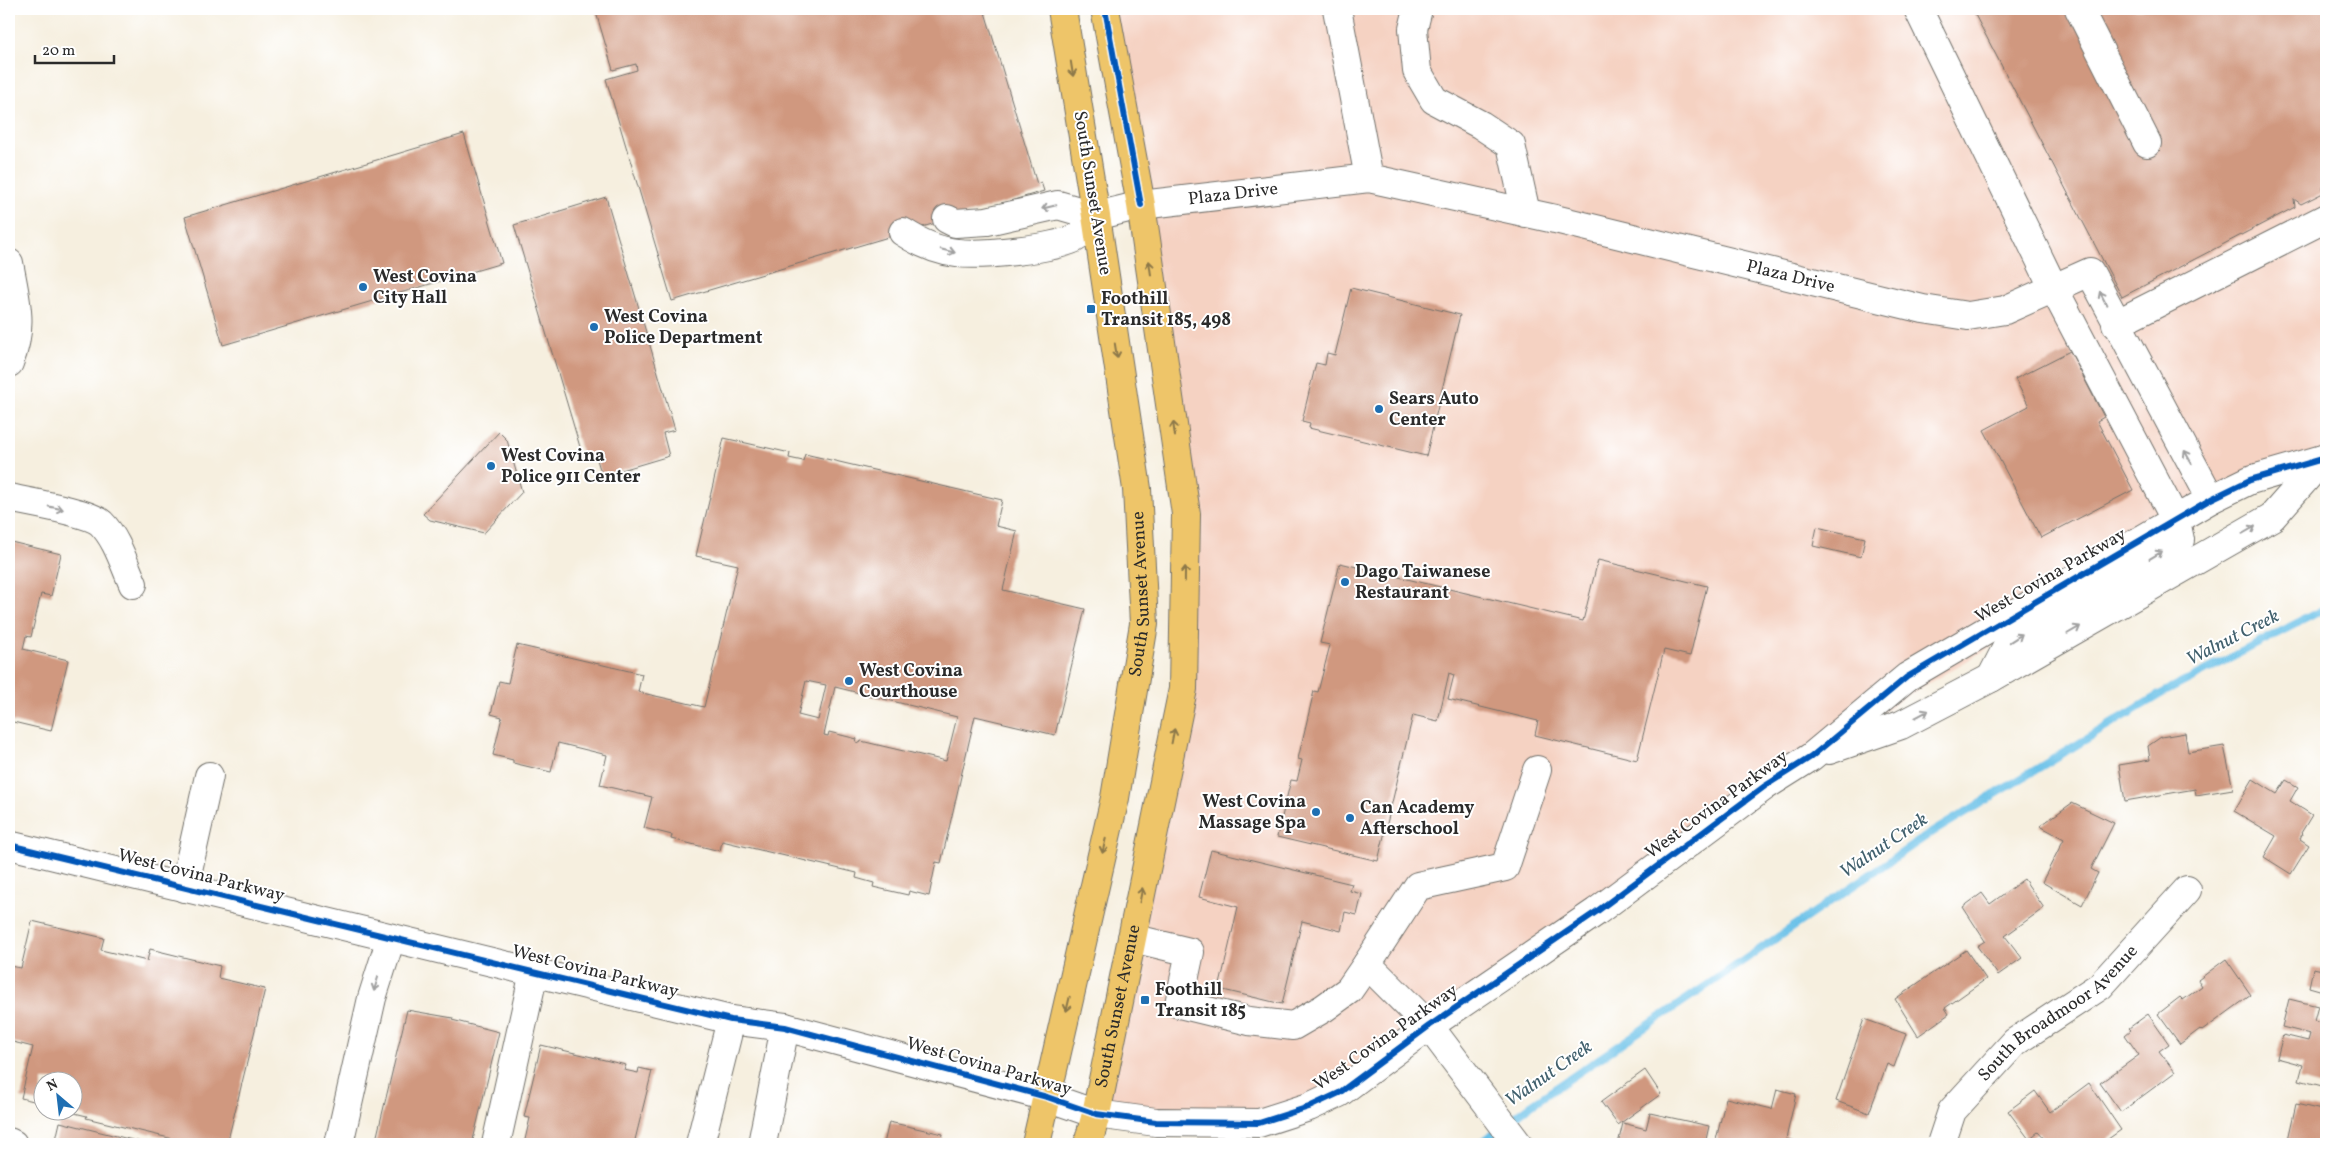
<svg xmlns="http://www.w3.org/2000/svg" width="2335" height="1153" viewBox="0 0 2335 1153" font-family="Vollkorn,serif">
	<rect width="100%" height="100%" fill="#fff"/>
	<filter id="ink" filterUnits="userSpaceOnUse"><feTurbulence type="fractalNoise" baseFrequency=".02" numOctaves="2"/><feDisplacementMap in="SourceGraphic" scale="10" xChannelSelector="R" yChannelSelector="G"/><feConvolveMatrix kernelMatrix="1 2 1 2 8 2 1 2 1" color-interpolation-filters="sRGB"/></filter>
	<filter id="wash" filterUnits="userSpaceOnUse"><feTurbulence type="fractalNoise" baseFrequency=".0096" numOctaves="4" result="noise"/><feDisplacementMap in="SourceGraphic" scale="20" xChannelSelector="R" yChannelSelector="G"/><feGaussianBlur stdDeviation="1.12" result="paint"/><feColorMatrix in="noise" values="0 0 0 0 0 0 0 0 0 0 0 0 0 0 0 0 0 1.4 0 .05"/><feComposite in="paint" operator="in"/></filter>
	<g filter="url(#wash)">
		<rect width="100%" height="100%" fill="#f6efdf"/>
		<polygon fill="#f5d2c2" points="1103,9 2326,9 2326,458 2215,512 2183,535 1903,698 1339,1093 1259,1123 1096,1114 1183,689 1186,514"/>
		<g fill="none" stroke-linecap="round" stroke-linejoin="round">
			<polyline stroke="#6bc1e8" stroke-width="8" points="1480,1144 1531,1105 1928,835 2159,695 2326,608"/>
		</g>
		<g id="blocks">
			<g fill="#d0987f" fill-rule="evenodd">
				<polygon points="595,9 984,9 1037,184 1041,182 1044,191 672,301 606,79 637,70 636,64 613,70"/>
				<polygon points="1972,9 2326,9 2326,188 2323,186 2323,193 2301,204 2294,199 2295,207 2122,297"/>
				<polygon points="464,134 502,263 223,345 185,217"/>
				<polygon points="606,197 675,430 663,433 669,456 602,476 595,453 583,457 514,225"/>
				<polygon points="1351,288 1460,315 1426,456 1309,428 1310,423 1302,421 1316,363 1325,365 1327,353 1335,355"/>
				<polygon points="2070,351 2104,417 2097,421 2133,490 2041,538 1984,430 2029,406 2015,379"/>
				<polygon points="499,432 507,440 522,492 484,533 430,520 423,514"/>
				<path d="M724 438 790 453 789 458 803 461 805 454 1002 500 996 526 1017 531 1003 590 1085 609 1055 735 975 716 941 863 936 862 929 896 909 891 908 895 873 887 874 883 856 878 857 873 722 841 720 851 671 839 672 835 644 828 652 797 600 785 607 755 558 743 551 772 513 763V760L493 755 502 717 491 714 499 681 508 683 517 645 642 674 638 692 704 707 738 565 696 556ZM806 681 826 685 818 720 798 715ZM835 687 957 717 946 761 861 741 860 743 856 742 857 739 829 732 828 736 824 735Z"/>
				<polygon points="1817,527 1865,538 1861,557 1813,546"/>
				<polygon points="9,531 13,532 11,542 61,554 51,596 41,594 31,637 26,636 23,649 68,660 51,731 9,721"/>
				<polygon points="1598,560 1707,586 1690,656 1664,650 1637,760 1535,735 1538,721 1448,699 1454,675 1449,673 1438,721 1413,715 1378,861 1277,837 1291,780 1297,781 1302,760 1298,759 1314,691 1318,692 1330,645 1320,643 1340,563 1583,621"/>
				<polygon points="2185,733 2188,752 2224,746 2233,789 2196,795 2195,789 2125,801 2119,765 2150,760 2148,746 2161,737"/>
				<polygon points="2253,779 2277,794 2286,780 2298,787 2290,801 2312,815 2301,833 2302,834 2300,839 2309,845 2291,874 2264,857 2276,836 2234,811"/>
				<polygon points="2072,803 2114,823 2091,869 2098,873 2082,905 2042,882 2064,839 2040,826"/>
				<polygon points="1211,850 1352,884 1350,891 1362,894 1357,915 1345,912 1341,931 1302,921 1282,1004 1219,989 1238,907 1199,897"/>
				<polygon points="2024,879 2044,908 2005,936 2022,958 1998,975 1977,946 1985,941 1963,907 1982,893 1990,904"/>
				<polygon points="32,921 104,938 101,950 147,961 150,949 220,966 218,978 265,989 227,1144 194,1144 86,1118 87,1116 66,1111 72,1110 72,1080 42,1080 42,1103 21,1098 33,1047 9,1041 9,966 21,968"/>
				<polygon points="1966,950 1986,979 1945,1008 1949,1014 1918,1036 1895,999"/>
				<polygon points="2226,959 2251,995 2202,1031 2200,1029 2180,1044 2158,1014 2180,997 2183,1000 2202,986 2198,980"/>
				<polygon points="2326,960 2326,986 2324,986 2323,991 2309,987 2313,968 2323,970"/>
				<polygon points="2289,999 2318,1006 2314,1021 2326,1024 2326,1087 2299,1080 2303,1065 2277,1058 2283,1035 2308,1041 2310,1034 2282,1027"/>
				<polygon points="407,1010 453,1018 452,1020 499,1032 472,1144 375,1144"/>
				<polygon points="2148,1014 2169,1044 2159,1051 2175,1072 2121,1112 2100,1083 2139,1055 2125,1035 2131,1030 2129,1028"/>
				<polygon points="1864,1019 1906,1034 1894,1067 1887,1064 1869,1113 1836,1101"/>
				<polygon points="541,1045 626,1065 624,1070 638,1073 639,1068 652,1071 634,1144 524,1144 530,1118 524,1117"/>
				<polygon points="1645,1070 1661,1094 1618,1125 1601,1102"/>
				<polygon points="2089,1083 2121,1130 2101,1144 2097,1144 2095,1140 2089,1144 2049,1144 2038,1132 2029,1139 2008,1111 2035,1091 2050,1112"/>
				<polygon points="1777,1089 1796,1094 1786,1139 1796,1141 1795,1144 1715,1144 1726,1098 1772,1109"/>
				<polygon points="2296,1104 2326,1111 2326,1144 2287,1144"/>
				<polygon points="1650,1113 1709,1126 1705,1144 1618,1144 1623,1123 1646,1129"/>
				<polygon points="60,1122 149,1144 55,1144"/>
				<polygon points="889,1122 943,1134 941,1144 884,1144"/>
			</g>
		</g>
	</g>
	<g filter="url(#ink)">
		<use href="#blocks" fill-opacity="0" stroke="#72706a" stroke-width="1"/>
		<g fill="none" stroke-linecap="round" stroke-linejoin="round">
			<defs>
				<g id="minor">
					<polyline points="1337,9 1369,178"/>
					<polyline points="1418,9 1413,29 1417,71 1434,100 1481,125 1511,145 1526,213"/>
					<polyline points="1918,9 2054,289 2176,521 2180,540 2010,641 1991,678"/>
					<polyline points="2079,9 2147,143"/>
					<path id="s1" d="M1096 216 1141 205 1369 178 1555 219 1923 309 1968 316 2005 310 2090 272 2211 499"/>
					<polyline points="947,219 955,223 987,221 1058,205 1096,216"/>
					<path d="M903 232C920 243 937 251 957 253 980 256 1054 249 1075 238 1083 234 1090 223 1096 216"/>
					<path d="M9 263C16 302 24 325 9 363"/>
					<polyline points="2116,324 2326,218"/>
					<path d="M9 498C27 502 89 512 101 523 117 539 124 564 133 584"/>
					<polyline points="1829,750 1901,725 1991,678 2272,517 2323,459"/>
					<polyline points="9,845 731,1020 785,1027 1047,1097 1096,1114 1156,1122 1259,1123 1309,1107 1339,1093 1429,1026 1596,912 1765,786 1811,757 1907,677 2211,499 2250,480 2326,458"/>
					<polyline points="184,888 209,776"/>
					<polyline points="1132,938 1190,952 1179,1004 1249,1021 1293,1026 1324,1008 1349,990 1367,964 1429,1026 1518,1144"/>
					<polyline points="1367,964 1418,886 1505,867 1537,770"/>
					<polyline points="9,1142 13,1144"/>
					<polyline points="339,1144 372,998 391,938"/>
					<polyline points="496,1144 534,972"/>
					<polyline points="700,1144 731,1020"/>
					<polyline points="762,1144 785,1027"/>
					<path id="s2" d="M1941 1144 1952 1111 2015 1042 2100 986 2187 890"/>
				</g>
				<g id="major">
					<path id="s3" d="M1036 1144 1115 798 1144 624 1137 489 1096 216 1062 9"/>
					<path id="s4" d="M1088 1144 1096 1114 1183 689 1186 514 1141 205 1105 9"/>
				</g>
			</defs>
			<use href="#minor" stroke="#72706a" stroke-width="30"/>
			<use href="#major" stroke="#72706a" stroke-width="30"/>
			<use href="#minor" stroke="#fff" stroke-width="28"/>
			<use href="#major" stroke="#eec569" stroke-width="28"/>
			<defs>
				<g id="cycleway">
					<polyline points="1105,9 1141,205"/>
					<polyline points="9,845 731,1020 785,1027 1047,1097 1096,1114 1156,1122 1259,1123 1309,1107 1339,1093 1429,1026 1596,912 1765,786 1811,757 1907,677 2211,499 2250,480 2326,458"/>
				</g>
			</defs>
			<use href="#cycleway" stroke="#fff" stroke-width="9"/>
			<use href="#cycleway" stroke="#0057b8" stroke-width="6"/>
		</g>
		<defs><path id="oneway-shaft" d="M-6 0H5M1.5-3L5.5 0L1.5 3" fill="none" stroke-width="1.6" stroke-linecap="round" stroke-linejoin="round" transform="scale(1.25)"/></defs>
		<g stroke="#8c784a">
			<use href="#oneway-shaft" transform="translate(1072 69) rotate(81)"/>
			<use href="#oneway-shaft" transform="translate(1150 268) rotate(-98)"/>
			<use href="#oneway-shaft" transform="translate(1116 351) rotate(81)"/>
			<use href="#oneway-shaft" transform="translate(1174 429) rotate(-98)"/>
			<use href="#oneway-shaft" transform="translate(1185 574) rotate(-89)"/>
			<use href="#oneway-shaft" transform="translate(1173 736) rotate(-79)"/>
			<use href="#oneway-shaft" transform="translate(1104 846) rotate(103)"/>
			<use href="#oneway-shaft" transform="translate(1141 895) rotate(-79)"/>
			<use href="#oneway-shaft" transform="translate(1068 1004) rotate(103)"/>
		</g>
		<g stroke="#a0a0a0">
			<use href="#oneway-shaft" transform="translate(1049 207) rotate(167)"/>
			<use href="#oneway-shaft" transform="translate(948 251) rotate(13)"/>
			<use href="#oneway-shaft" transform="translate(2103 298) rotate(-117)"/>
			<use href="#oneway-shaft" transform="translate(2188 457) rotate(-119)"/>
			<use href="#oneway-shaft" transform="translate(56 508) rotate(12)"/>
			<use href="#oneway-shaft" transform="translate(2249 530) rotate(-30)"/>
			<use href="#oneway-shaft" transform="translate(2156 555) rotate(-31)"/>
			<use href="#oneway-shaft" transform="translate(2074 630) rotate(-30)"/>
			<use href="#oneway-shaft" transform="translate(2016 638) rotate(-33)"/>
			<use href="#oneway-shaft" transform="translate(1922 714) rotate(-28)"/>
			<use href="#oneway-shaft" transform="translate(376 984) rotate(107)"/>
		</g>
	</g>
	<g fill="#1f6fb2" stroke="#fff" stroke-width="2">
		<circle cx="363" cy="287" r="5"/>
		<rect x="1086" y="304" width="10" height="10" rx="2.5"/>
		<circle cx="594" cy="327" r="5"/>
		<circle cx="1379" cy="409" r="5"/>
		<circle cx="491" cy="466" r="5"/>
		<circle cx="1345" cy="582" r="5"/>
		<circle cx="849" cy="681" r="5"/>
		<circle cx="1316" cy="812" r="5"/>
		<circle cx="1350" cy="818" r="5"/>
		<rect x="1140" y="995" width="10" height="10" rx="2.5"/>
	</g>
	<g text-anchor="middle" dominant-baseline="central" stroke-width="4" stroke-linejoin="round" paint-order="stroke">
		<g font-size="18" fill="#2b2b2b" stroke="#fff">
			<text transform="translate(1092 193) rotate(81)">South Sunset Avenue</text>
			<text stroke="none"><textPath href="#s1" startOffset="139">Plaza Drive</textPath></text>
			<text stroke="none"><textPath href="#s1" startOffset="709">Plaza Drive</textPath></text>
			<text transform="translate(2051 576) rotate(-30)">West Covina Parkway</text>
			<text stroke="none"><textPath href="#s3" startOffset="561">South Sunset Avenue</textPath></text>
			<text transform="translate(1717 805) rotate(-36)">West Covina Parkway</text>
			<text transform="translate(201 876) rotate(14)">West Covina Parkway</text>
			<text transform="translate(595 972) rotate(14)">West Covina Parkway</text>
			<text stroke="none"><textPath href="#s4" startOffset="141">South Sunset Avenue</textPath></text>
			<text stroke="none"><textPath href="#s2" startOffset="180">South Broadmoor Avenue</textPath></text>
			<text transform="translate(1386 1038) rotate(-35)">West Covina Parkway</text>
			<text transform="translate(989 1067) rotate(16)">West Covina Parkway</text>
		</g>
		<g font-size="18" font-weight="bold" fill="#2b2b2b" stroke="#fff" text-anchor="start">
			<text x="373" y="277">West Covina<tspan x="373" dy="21">City Hall</tspan></text>
			<text x="1101" y="299">Foothill<tspan x="1101" dy="21">Transit 185, 498</tspan></text>
			<text x="604" y="317">West Covina<tspan x="604" dy="21">Police Department</tspan></text>
			<text x="1389" y="399">Sears Auto<tspan x="1389" dy="21">Center</tspan></text>
			<text x="501" y="456">West Covina<tspan x="501" dy="21">Police 911 Center</tspan></text>
			<text x="1355" y="572">Dago Taiwanese<tspan x="1355" dy="21">Restaurant</tspan></text>
			<text x="859" y="671">West Covina<tspan x="859" dy="21">Courthouse</tspan></text>
			<text x="1306" y="802" text-anchor="end">West Covina<tspan x="1306" dy="21">Massage Spa</tspan></text>
			<text x="1360" y="808">Can Academy<tspan x="1360" dy="21">Afterschool</tspan></text>
			<text x="1155" y="990">Foothill<tspan x="1155" dy="21">Transit 185</tspan></text>
		</g>
		<g font-size="19" font-style="italic" fill="#41606d" stroke="#fff">
			<text transform="translate(2233 638) rotate(-27)">Walnut Creek</text>
			<text transform="translate(1884 846) rotate(-34)">Walnut Creek</text>
			<text transform="translate(1549 1074) rotate(-35)">Walnut Creek</text>
		</g>
	</g>
	<rect width="2335" height="1153" fill="none" stroke="#fff" stroke-width="30"/>
	<g transform="translate(58 1096) rotate(332)"><circle r="24" fill="#ffffff" stroke="#aaaaaa"/>
	<path d="M0-4L9 19L0 12L-9 19Z" fill="#1f6fb2"/>
	<text y="-8" font-size="14" font-weight="bold" text-anchor="middle" fill="#2b2b2b">N</text>
	</g>
	<path d="M35 55v8h79v-8" fill="none" stroke="#2b2b2b" stroke-width="2.5"/>
	<text x="42" y="55" font-size="15" fill="#2b2b2b" stroke="#ffffff" stroke-width="4" paint-order="stroke">20 m</text>
</svg>
